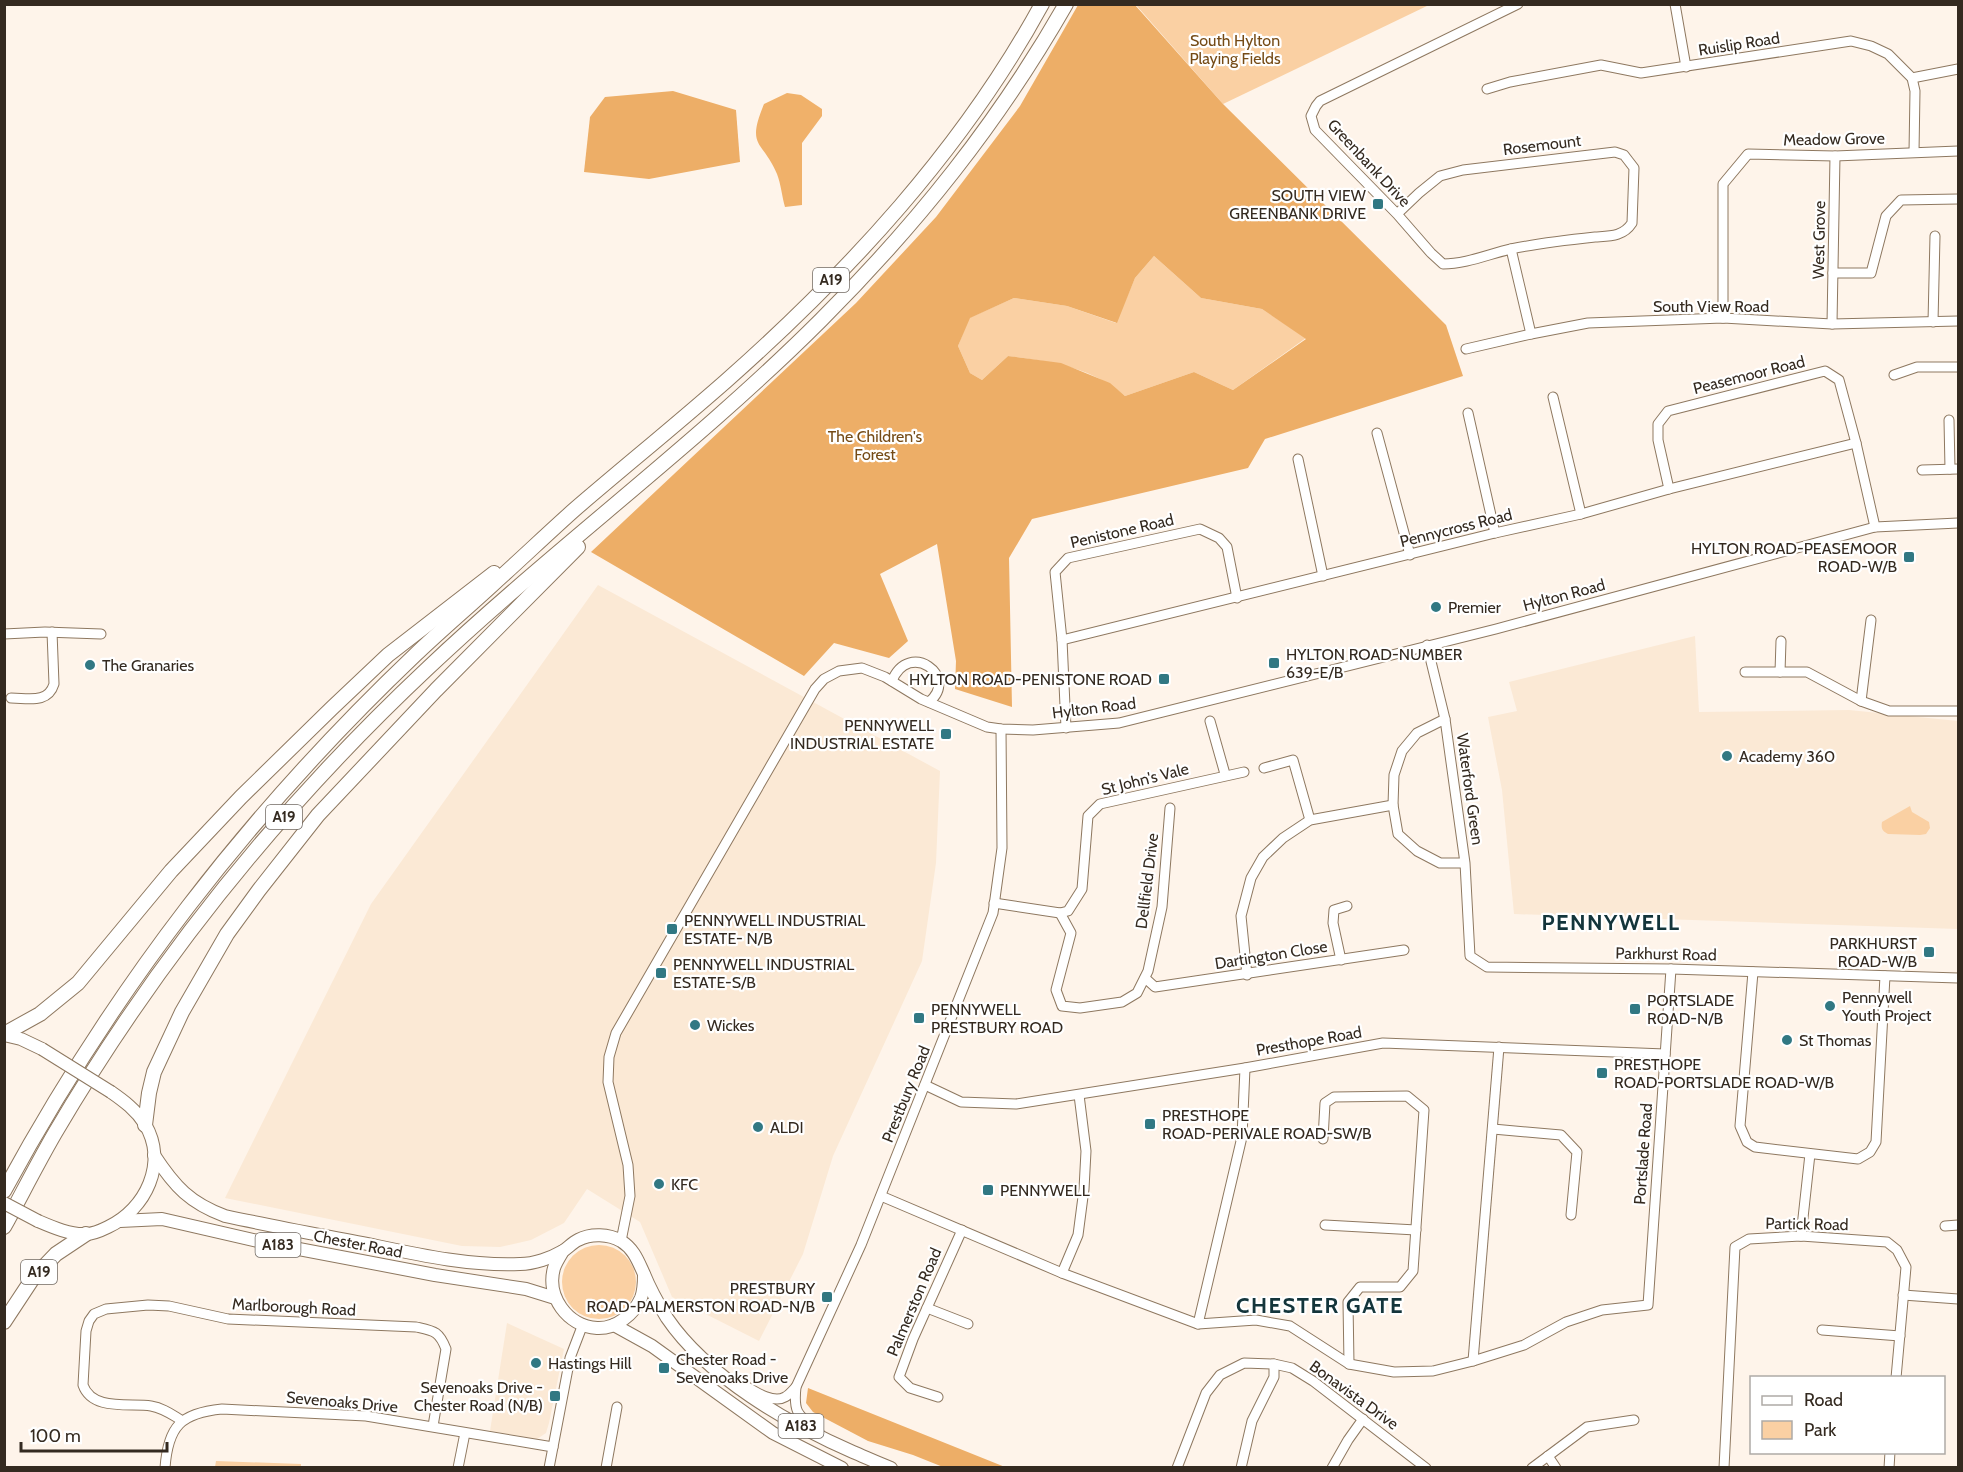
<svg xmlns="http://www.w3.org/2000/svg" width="1963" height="1472" viewBox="0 0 1963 1472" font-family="Cabin,sans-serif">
	<rect width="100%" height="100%" fill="#fef4ea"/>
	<g fill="#fbe9d5">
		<polygon points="598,585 940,771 936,863 922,961 833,1156 803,1254 759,1341 672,1297 640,1222 587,1189 564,1223 531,1240 500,1247 462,1246 225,1198 371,904"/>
		<polygon points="1695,636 1699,712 1849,710 1958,721 1958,929 1514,914 1502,790 1488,717 1517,711 1509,682"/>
		<polygon points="507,1323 564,1349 549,1423 546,1433 537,1439 490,1431"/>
	</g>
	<g fill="#fad0a3">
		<polygon points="1136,5 1429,5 1223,104"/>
		<path d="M1154 256 1201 298 1262 309 1306 338 1233 390 1194 372 1125 396C1091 367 1051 362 1008 356L982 380 970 373 958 346 969 318 1014 298 1067 306 1116 323 1135 278Z"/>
		<path d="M1910 806 1912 812 1929 822 1930 828 1926 834 1920 835 1888 834C1882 831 1881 828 1882 822Z"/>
		<circle cx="599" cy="1282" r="37"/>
		<polygon points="216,1461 301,1464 301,1468 215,1467"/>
	</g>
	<g fill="#edae67" fill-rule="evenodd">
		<path d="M1078 5H1135L1223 104 1446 325 1463 376 1265 439 1248 468 1032 519 1009 558 1012 707 955 689 956 661 937 544 880 574 908 641 889 658 834 643 804 676 591 552 856 303 936 217 1020 106ZM1154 256 1201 298 1262 309 1306 339 1233 390 1194 372 1125 396 1110 383 1061 363 1008 356 982 380 970 373 958 346 970 318 1014 298 1067 306 1117 323 1135 278Z"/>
		<polygon points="673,91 736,110 740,162 649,179 584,172 590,117 605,97"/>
		<polygon points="808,1388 1005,1467 943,1467 913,1455 868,1441 813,1412 806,1403"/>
	</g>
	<path fill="#f0b16a" d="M787 93 801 95 822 109V116L802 143V205L785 207C782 197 781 184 777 174 762 139 746 148 764 104Z"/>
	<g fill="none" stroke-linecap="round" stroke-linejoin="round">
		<defs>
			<g id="minor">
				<polyline points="1675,4 1686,67"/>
				<polyline points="1912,78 1958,69"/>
				<polyline points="1487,89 1510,82 1601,65 1641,73 1851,41 1871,46 1888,54 1912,78 1915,91 1914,152"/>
				<path d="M1397 214 1419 193 1440 176 1463 170 1615 152 1624 155 1634 168 1632 223C1623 237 1609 236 1595 237 1567 240 1539 243 1511 249 1489 254 1466 264 1443 264L1431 253 1397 214 1315 130 1311 116 1316 106 1320 101 1518 4"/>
				<polyline points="1511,249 1531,334"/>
				<polyline points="1833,273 1871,273 1886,216 1901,200 1958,199"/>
				<polyline points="1723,318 1723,184 1748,154 1835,156 1958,151"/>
				<polyline points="1933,322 1935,236"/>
				<polyline points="1832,324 1835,156"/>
				<polyline points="1466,349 1531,334 1588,323 1723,318 1832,324 1958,321"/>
				<polyline points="1894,375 1917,367 1958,367"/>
				<polyline points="1553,397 1581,514"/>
				<polyline points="1468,413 1495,533"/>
				<polyline points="1949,420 1950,469"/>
				<polyline points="1377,433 1410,555"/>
				<polyline points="1298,459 1323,576"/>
				<polyline points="1922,470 1958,469"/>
				<polyline points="1669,489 1658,440 1658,424 1668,411 1825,371 1839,380 1856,443 1875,527"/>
				<polyline points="4,634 45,632 101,634"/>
				<polyline points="1062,640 1495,533 1581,514 1669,489 1856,443"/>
				<polyline points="1427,645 1445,719"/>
				<polyline points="1745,672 1807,672 1861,701 1889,711 1958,711"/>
				<polyline points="1780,672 1781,641"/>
				<path d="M892 681C909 639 960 677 929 702"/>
				<path d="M11 698C28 698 48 704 54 684L52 632"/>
				<polyline points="1861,701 1871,620"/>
				<polyline points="1210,721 1225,774"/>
				<polyline points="1066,728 1062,640 1055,572 1068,558 1200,529 1219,538 1227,547 1237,598"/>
				<polyline points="1264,768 1293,760 1310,820"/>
				<polyline points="1465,863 1440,863 1417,851 1398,834 1393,805 1394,775 1402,751 1417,733 1445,719 1465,863 1470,956 1487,967 1671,969 1958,978"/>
				<polyline points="994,903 1060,913 1068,911 1082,889 1088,816 1100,804 1244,772"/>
				<polyline points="1060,913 1071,933 1056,990 1062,1006 1080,1008 1122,1002 1137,993 1148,971 1162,907 1170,808"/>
				<polyline points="1341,960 1333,923 1334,910 1347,906"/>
				<polyline points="1753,972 1740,1126 1747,1142 1755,1147 1858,1159 1870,1152 1876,1142 1885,976"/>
				<polyline points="1247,975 1241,916 1251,878 1263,857 1283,838 1310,820 1393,805"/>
				<polyline points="1145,978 1155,987 1404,950"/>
				<polyline points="925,1085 961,1102 1016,1104 1245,1068 1383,1043 1665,1054"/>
				<polyline points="1493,1129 1561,1135 1577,1152 1571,1215"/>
				<polyline points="1323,1139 1325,1103 1334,1097 1407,1096 1424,1110 1413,1271 1400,1287 1360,1287 1348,1302 1349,1364"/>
				<polyline points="881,1196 1062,1273 1198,1324 1256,1320 1290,1326 1349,1364 1394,1372 1433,1371 1473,1361 1524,1345 1566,1322 1602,1310 1648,1305 1671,969"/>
				<polyline points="1325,1225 1416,1230"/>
				<polyline points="1945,1226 1958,1225"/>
				<polyline points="1801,1236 1810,1154"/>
				<polyline points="621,1241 630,1196 628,1165 608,1082 609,1057 616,1033 815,689 824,679 839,671 862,668 885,677 921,699 987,727 1001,729 1033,730 1119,723 1496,629 1875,527 1958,523"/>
				<polyline points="1062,1273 1078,1235 1084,1189 1086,1151 1079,1095"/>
				<polyline points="1903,1295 1958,1299"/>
				<polyline points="927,1308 968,1324"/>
				<polyline points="1198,1324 1242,1137 1245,1068"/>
				<polyline points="1822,1330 1900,1336"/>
				<polyline points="1473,1361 1499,1047"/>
				<path d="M739 1382C750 1388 772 1405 785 1397 789 1395 793 1390 796 1387"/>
				<polyline points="938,1397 910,1388 899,1377 913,1339 962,1230"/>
				<path d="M181 1420C171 1414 163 1408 151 1406 129 1403 92 1411 83 1385L86 1331 89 1321 94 1314 106 1309 148 1305 169 1306 228 1319 416 1327C434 1331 439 1331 446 1349L433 1426"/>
				<path d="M819 1432C799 1415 793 1415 796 1387L861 1245 993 913 1002 848 1001 729"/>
				<polyline points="1548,1456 1556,1468"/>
				<path d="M165 1468C168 1426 181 1413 222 1409L366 1416 553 1447"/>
				<polyline points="458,1468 465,1433"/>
				<polyline points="549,1468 570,1358 583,1324"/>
				<polyline points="606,1468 617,1407"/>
				<polyline points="1177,1468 1206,1393 1220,1375 1244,1363 1274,1364 1292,1368 1313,1381 1426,1468"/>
				<polyline points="1241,1468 1252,1421 1274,1377 1274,1364"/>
				<polyline points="1332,1468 1348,1440 1363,1419"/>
				<polyline points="1532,1468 1587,1427 1634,1420"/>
				<polyline points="1724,1468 1735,1247 1749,1239 1801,1236 1887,1242 1897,1250 1906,1267 1896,1378"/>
				<polyline points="1889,1468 1890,1452"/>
			</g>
			<g id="major">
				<polyline points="4,1035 21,1039 42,1049"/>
				<path d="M154 1155C175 1187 190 1203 225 1216 276 1227 326 1236 377 1246 424 1256 472 1266 520 1264 534 1264 551 1258 563 1251 568 1248 572 1243 578 1240 591 1233 609 1234 621 1241 634 1249 638 1261 644 1274 650 1289 659 1305 667 1318 707 1377 789 1424 853 1452 865 1457 878 1463 891 1468"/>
				<path d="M38 1221C52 1227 70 1235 86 1234 93 1234 102 1230 108 1227 146 1209 168 1163 145 1124 136 1110 124 1101 111 1092"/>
				<polyline points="120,1221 162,1219 262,1242 435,1275 526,1289 555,1298"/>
				<path d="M563 1251C560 1256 556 1262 554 1268 546 1296 567 1326 597 1328 616 1329 634 1314 641 1298 644 1290 644 1282 644 1275"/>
				<polyline points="614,1325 652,1346 773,1433 842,1468"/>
			</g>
			<g id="highway">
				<polyline points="4,1034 40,1014 78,983 171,871 241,797 332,708 388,655 494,573"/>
				<polyline points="145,1125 149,1093 154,1072 182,1012 227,934 259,890 318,815 436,690 578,547"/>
				<path d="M4 1191C114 988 248 814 415 655 440 631 466 609 491 586 519 561 546 535 574 510 624 467 676 425 726 381 848 273 963 149 1042 4"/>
				<path d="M4 1227C21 1196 37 1164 55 1133 156 961 282 805 428 668 555 548 697 444 821 320 917 224 998 123 1066 4"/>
				<polyline points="4,1322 33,1278 56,1254 86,1234"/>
			</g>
		</defs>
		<use href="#minor" stroke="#8e7860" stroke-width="11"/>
		<use href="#major" stroke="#8e7860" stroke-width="14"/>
		<use href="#highway" stroke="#8e7860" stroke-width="16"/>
		<use href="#minor" stroke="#fff" stroke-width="9"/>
		<use href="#major" stroke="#fff" stroke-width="12"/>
		<use href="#highway" stroke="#fff" stroke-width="14"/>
		<defs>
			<g id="major-bridge">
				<polyline points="42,1049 111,1092"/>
				<polyline points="4,1203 38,1221"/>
			</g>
		</defs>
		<use href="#major-bridge" stroke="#8e7860" stroke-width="14" stroke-linecap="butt"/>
		<use href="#major-bridge" stroke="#fff" stroke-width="12"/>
	</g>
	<g fill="#317883" stroke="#fff" stroke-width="2">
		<rect x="1372" y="198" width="12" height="12" rx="3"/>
		<rect x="1903" y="551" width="12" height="12" rx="3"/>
		<circle cx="1436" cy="607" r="6"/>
		<rect x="1268" y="657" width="12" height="12" rx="3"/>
		<circle cx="90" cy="665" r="6"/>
		<rect x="1158" y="673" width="12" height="12" rx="3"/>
		<rect x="940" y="728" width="12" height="12" rx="3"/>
		<circle cx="1727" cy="756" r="6"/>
		<rect x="666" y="923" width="12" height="12" rx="3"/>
		<rect x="1923" y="946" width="12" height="12" rx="3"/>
		<rect x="655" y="967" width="12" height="12" rx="3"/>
		<circle cx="1830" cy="1006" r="6"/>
		<rect x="1629" y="1003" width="12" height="12" rx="3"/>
		<rect x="913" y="1012" width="12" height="12" rx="3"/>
		<circle cx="695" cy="1025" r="6"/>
		<circle cx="1787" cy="1040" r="6"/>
		<rect x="1596" y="1067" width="12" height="12" rx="3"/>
		<rect x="1144" y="1118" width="12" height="12" rx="3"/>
		<circle cx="758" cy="1127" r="6"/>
		<circle cx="659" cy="1184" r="6"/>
		<rect x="982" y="1184" width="12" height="12" rx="3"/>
		<rect x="821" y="1291" width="12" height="12" rx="3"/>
		<circle cx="536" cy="1363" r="6"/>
		<rect x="658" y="1362" width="12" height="12" rx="3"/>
		<rect x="549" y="1390" width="12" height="12" rx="3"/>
	</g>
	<g text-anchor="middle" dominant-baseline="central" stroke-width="4.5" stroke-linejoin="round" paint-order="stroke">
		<g fill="#fff" stroke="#716a63" stroke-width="1.5">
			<rect x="813" y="268" width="36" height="24" rx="4.5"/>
			<rect x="266" y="805" width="36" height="24" rx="4.5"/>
			<rect x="255.5" y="1233" width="45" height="24" rx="4.5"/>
			<rect x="21" y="1260" width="36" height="24" rx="4.5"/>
			<rect x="778.5" y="1414" width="45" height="24" rx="4.5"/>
		</g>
		<g font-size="15" font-weight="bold" fill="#342a20">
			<text x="831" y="280">A19</text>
			<text x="284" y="817">A19</text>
			<text x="278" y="1245">A183</text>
			<text x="39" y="1272">A19</text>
			<text x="801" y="1426">A183</text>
		</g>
		<g font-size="16" fill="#754b16" stroke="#fff">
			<text x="1235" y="40">South Hylton<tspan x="1235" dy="18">Playing Fields</tspan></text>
			<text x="875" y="436">The Children's<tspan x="875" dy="18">Forest</tspan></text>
		</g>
		<g font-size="16" fill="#342a20" stroke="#fff">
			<text transform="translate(1739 44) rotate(-9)">Ruislip Road</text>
			<text transform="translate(1834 139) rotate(-1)">Meadow Grove</text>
			<text transform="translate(1542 145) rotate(-7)">Rosemount</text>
			<text transform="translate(1369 163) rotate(47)">Greenbank Drive</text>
			<text transform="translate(1819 240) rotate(-89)">West Grove</text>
			<text x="1711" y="306">South View Road</text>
			<text transform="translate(1749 375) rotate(-14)">Peasemoor Road</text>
			<text transform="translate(1456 528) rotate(-14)">Pennycross Road</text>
			<text transform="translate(1122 531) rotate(-13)">Penistone Road</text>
			<text transform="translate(1564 595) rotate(-15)">Hylton Road</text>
			<text transform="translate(1094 708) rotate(-7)">Hylton Road</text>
			<text transform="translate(1145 779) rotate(-14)">St John's Vale</text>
			<text transform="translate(1470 789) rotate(82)">Waterford Green</text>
			<text transform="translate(1147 881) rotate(-83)">Dellfield Drive</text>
			<text transform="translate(1666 954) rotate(1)">Parkhurst Road</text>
			<text transform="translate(1271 955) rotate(-9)">Dartington Close</text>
			<text transform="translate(1309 1041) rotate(-10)">Presthope Road</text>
			<text transform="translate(906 1094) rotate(-68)">Prestbury Road</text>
			<text transform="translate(1643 1154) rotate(-86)">Portslade Road</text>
			<text transform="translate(1807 1224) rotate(1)">Partick Road</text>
			<text transform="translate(358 1244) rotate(11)">Chester Road</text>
			<text transform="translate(914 1302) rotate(-67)">Palmerston Road</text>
			<text transform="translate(294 1307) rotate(3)">Marlborough Road</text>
			<text transform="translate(1354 1395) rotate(36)">Bonavista Drive</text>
			<text transform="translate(342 1402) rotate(5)">Sevenoaks Drive</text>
		</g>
		<g font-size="16" fill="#342a20" stroke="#fff" text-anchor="start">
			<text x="1366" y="195" text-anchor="end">SOUTH VIEW<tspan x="1366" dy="18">GREENBANK DRIVE</tspan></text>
			<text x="1897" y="548" text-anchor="end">HYLTON ROAD-PEASEMOOR<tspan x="1897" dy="18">ROAD-W/B</tspan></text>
			<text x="1448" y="607">Premier</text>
			<text x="1286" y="654">HYLTON ROAD-NUMBER<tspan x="1286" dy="18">639-E/B</tspan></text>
			<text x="102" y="665">The Granaries</text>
			<text x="1152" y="679" text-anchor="end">HYLTON ROAD-PENISTONE ROAD</text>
			<text x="934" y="725" text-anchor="end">PENNYWELL<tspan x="934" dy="18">INDUSTRIAL ESTATE</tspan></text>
			<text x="1739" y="756">Academy 360</text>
			<text x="684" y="920">PENNYWELL INDUSTRIAL<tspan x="684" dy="18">ESTATE- N/B</tspan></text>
			<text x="1917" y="943" text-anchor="end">PARKHURST<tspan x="1917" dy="18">ROAD-W/B</tspan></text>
			<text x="673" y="964">PENNYWELL INDUSTRIAL<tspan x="673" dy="18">ESTATE-S/B</tspan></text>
			<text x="1842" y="997">Pennywell<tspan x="1842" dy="18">Youth Project</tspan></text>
			<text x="1647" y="1000">PORTSLADE<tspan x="1647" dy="18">ROAD-N/B</tspan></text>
			<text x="931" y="1009">PENNYWELL<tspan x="931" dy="18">PRESTBURY ROAD</tspan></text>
			<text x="707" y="1025">Wickes</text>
			<text x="1799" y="1040">St Thomas</text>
			<text x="1614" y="1064">PRESTHOPE<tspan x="1614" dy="18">ROAD-PORTSLADE ROAD-W/B</tspan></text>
			<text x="1162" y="1115">PRESTHOPE<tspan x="1162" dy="18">ROAD-PERIVALE ROAD-SW/B</tspan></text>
			<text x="770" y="1127">ALDI</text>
			<text x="671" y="1184">KFC</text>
			<text x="1000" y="1190">PENNYWELL</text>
			<text x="815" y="1288" text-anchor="end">PRESTBURY<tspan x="815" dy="18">ROAD-PALMERSTON ROAD-N/B</tspan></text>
			<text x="676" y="1359">Chester Road -<tspan x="676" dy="18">Sevenoaks Drive</tspan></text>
			<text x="548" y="1363">Hastings Hill</text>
			<text x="543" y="1387" text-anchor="end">Sevenoaks Drive -<tspan x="543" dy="18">Chester Road (N/B)</tspan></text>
		</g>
		<g font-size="22" font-weight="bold" letter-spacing="1.5" fill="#14353b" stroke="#fff">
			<text x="1611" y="922">PENNYWELL</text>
			<text x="1320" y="1305">CHESTER GATE</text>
		</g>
	</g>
	<rect width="1963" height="1472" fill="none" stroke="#342a20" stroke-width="12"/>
	<rect x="1750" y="1376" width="195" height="78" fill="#ffffff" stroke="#aeaaa6" stroke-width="1.5"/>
	<rect x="1762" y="1396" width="30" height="9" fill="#ffffff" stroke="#aeaaa6" stroke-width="1.5"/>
	<text x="1804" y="1406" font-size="18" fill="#342a20">Road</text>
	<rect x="1762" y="1421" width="30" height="18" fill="#fad0a3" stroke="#aeaaa6" stroke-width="1.5"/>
	<text x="1804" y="1436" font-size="18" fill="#342a20">Park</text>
	<path d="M21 1442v9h146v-9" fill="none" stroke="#342a20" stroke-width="3"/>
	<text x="30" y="1442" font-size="18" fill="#342a20" stroke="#ffffff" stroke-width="4.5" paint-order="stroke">100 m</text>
</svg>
